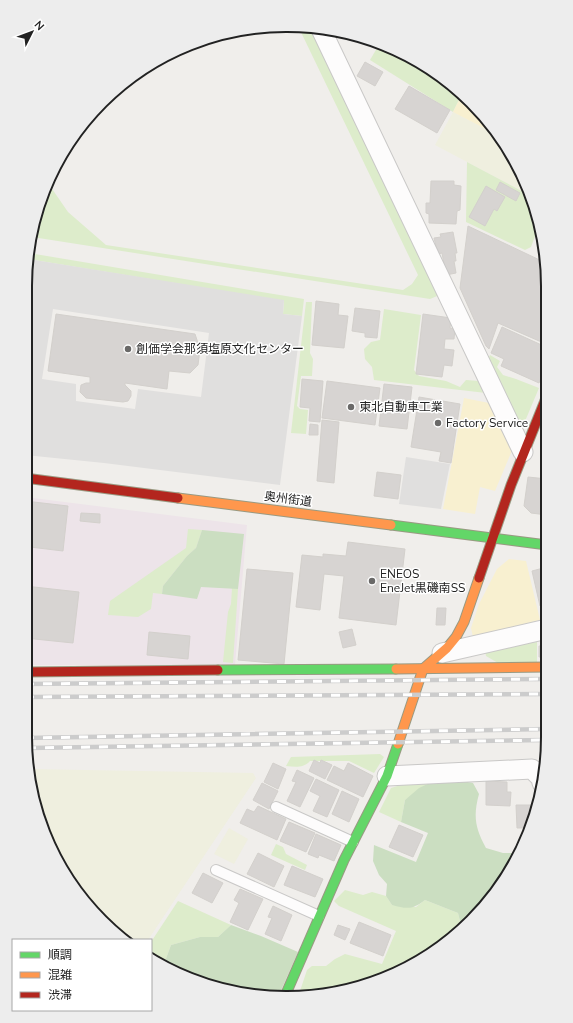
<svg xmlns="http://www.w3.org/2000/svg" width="573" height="1023" viewBox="0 0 573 1023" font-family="'Nunito Sans','Noto Sans JP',sans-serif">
	<rect width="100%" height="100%" fill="#f0eeeb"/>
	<polygon fill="#ede4e9" points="25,497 247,525 235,665 25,665"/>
	<g fill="#efefdf">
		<polygon points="453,112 501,137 504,141 531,196 435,145"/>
		<polygon points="30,769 253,773 256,778 148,940 126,940 79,895 39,820"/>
		<polygon points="229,828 248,839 234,864 214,854"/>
	</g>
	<g fill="#ddeccb">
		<polygon points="298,26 314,27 442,294 430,299 32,237 39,203 48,183 68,212 106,245 403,290 412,284 418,275"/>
		<polygon points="380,43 417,60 462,94 453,112 370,60"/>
		<polygon points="467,162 531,196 534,202 541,230 537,231 531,247 525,250 466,222"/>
		<polygon points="29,253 304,299 302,316 283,314 284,301 28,259"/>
		<polygon points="306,302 312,302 310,353 313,359 312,376 301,376 297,406 300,409 308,410 306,434 291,433"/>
		<polygon points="384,309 421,315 414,370 419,376 446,381 460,387 466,380 479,381 486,393 374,380 372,367 365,359 364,349 371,342 380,340"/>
		<polygon points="490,355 500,361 497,367 503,375 516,379 539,388 523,426 516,424 487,361"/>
		<polygon points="188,529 202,530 196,548 187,556 163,586 162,594 153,593 151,609 138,617 108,615 110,601 186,548"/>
		<polygon points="232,588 238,589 233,663 223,662 228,612 231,604"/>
		<polygon points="537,642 537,662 498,663 486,656 485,650"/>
		<path d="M380 754 384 757 374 773 349 761H310C304 768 296 767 286 766L291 757Z"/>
		<polygon points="432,782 405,800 401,822 379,812 391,788 407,783"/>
		<polygon points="276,844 283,847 286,854 307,865 305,870 271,855"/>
		<polygon points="345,890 363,895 372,892 386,896 392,905 416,907 425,900 458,913 460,921 455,935 386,978 303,997 298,997 307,970 312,966 326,966 335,959 345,954 382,964 396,931 339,906 334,901"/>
		<polygon points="178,901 231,925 218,937 200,937 171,945 164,964 151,958 151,942"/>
	</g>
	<g fill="#cbdec1">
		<polygon points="202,530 244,534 238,589 201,587 197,599 162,594 163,586 187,556 196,548"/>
		<path d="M462 781 473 783 479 794C473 816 475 828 486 848L503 853H520C512 870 500 886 485 898V902L459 933 455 935 460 921 458 913 425 900C412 910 407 909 392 905L386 896 387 884 379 875 373 861 374 845 416 862 428 833 401 822 405 800 419 788 432 782Z"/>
		<polygon points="231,925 261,936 298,952 279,995 234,991 223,986 218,989 164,964 171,945 200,937 218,937"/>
	</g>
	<g fill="#f8f0d0">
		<polygon points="462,94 471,101 501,137 453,112"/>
		<polygon points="464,398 494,404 513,448 495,491 480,487 475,514 443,509"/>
		<polygon points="509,559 526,561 540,620 473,637 471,628 479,604 497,569"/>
	</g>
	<g fill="#e0dfde" fill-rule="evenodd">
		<path d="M28 259 284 300 283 314 302 316 280 485 104 463 25 455 26 270ZM53 309 209 333 201 397 138 389 135 409 76 401V384L42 379Z"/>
		<polygon points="406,457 450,464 441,509 399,504"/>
	</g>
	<g fill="#d7d4d2" stroke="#d3d0cc">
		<polygon points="365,62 383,72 375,86 357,76"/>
		<polygon points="409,86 450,110 437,133 395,109"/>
		<polygon points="431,181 454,181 454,185 461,186 460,210 457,211 456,224 429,223 429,214 426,213 426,203 430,203"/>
		<polygon points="500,182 520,193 516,201 496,190"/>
		<polygon points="486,186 505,197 497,211 494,209 485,226 469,217"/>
		<polygon points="468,226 546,263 546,344 498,323 489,349 486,346 460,288"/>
		<polygon points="453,232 457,253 455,253 456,261 454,261 456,273 446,275 442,253 438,254 434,238 441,237 440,234"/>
		<polygon points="316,301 339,304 338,315 348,316 344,348 312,345"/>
		<polygon points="355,308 380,311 377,338 365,337 365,333 352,331"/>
		<polygon points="56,314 195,334 200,349 198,365 190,373 169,371 167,389 125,383 125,385 131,391 131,396 128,401 123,402 86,398 80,392 81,385 86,383 90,383 90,377 48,371"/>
		<polygon points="423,314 451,318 450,328 455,329 454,339 445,339 444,349 454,350 452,366 444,365 442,377 416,374"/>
		<polygon points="502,327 546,347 546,366 539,383 501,366 504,359 491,353"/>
		<polygon points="302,379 323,381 320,422 309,421 310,408 300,407"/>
		<polygon points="327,381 380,388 375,425 322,418"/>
		<polygon points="384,384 412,387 407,429 379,426"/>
		<polygon points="419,397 460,404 451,463 439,461 441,452 411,447"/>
		<polygon points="322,420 339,422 334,483 317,481"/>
		<polygon points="310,424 318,425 318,435 309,435"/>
		<polygon points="377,472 401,475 398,499 374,496"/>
		<polygon points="528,477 547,479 547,515 531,513 524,506"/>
		<polygon points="25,501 68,506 63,551 30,547 25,586 79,592 73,643 25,638"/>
		<polygon points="81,513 100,514 100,523 80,521"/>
		<polygon points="348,542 405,549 396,625 339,618 344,576 324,574 320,610 296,607 302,555 323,557 323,554 346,556"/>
		<polygon points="547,567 547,605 540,606 532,571"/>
		<polygon points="247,569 293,573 284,664 238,660"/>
		<polygon points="437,608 446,608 445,625 436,625"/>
		<polygon points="352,629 356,645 343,648 339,632"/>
		<polygon points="149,632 190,636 188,659 147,655"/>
		<polygon points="539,646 545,646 546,657 539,657"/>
		<polygon points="314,760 320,763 321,760 332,765 325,779 309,771"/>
		<polygon points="273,763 286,769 278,789 264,782"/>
		<polygon points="348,763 373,776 363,797 327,780 334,766 344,771"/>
		<polygon points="297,770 314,778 300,807 287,801 296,782 292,781"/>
		<polygon points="316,779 339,790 327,817 313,811 320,796 310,791"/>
		<polygon points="486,781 507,782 507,792 511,792 510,806 486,805"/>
		<polygon points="262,783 278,791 269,809 253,800"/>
		<polygon points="342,791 359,799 349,822 332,814"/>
		<polygon points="516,805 532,805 533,823 531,828 517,828"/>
		<polygon points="258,806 286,819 277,840 240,823 247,809 254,812"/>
		<polygon points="289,822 315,833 306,852 280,841"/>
		<polygon points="399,825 423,835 413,857 389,847"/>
		<polygon points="316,834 341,845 334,861 319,855 318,858 308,854"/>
		<polygon points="258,853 284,866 274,887 247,874"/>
		<polygon points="292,866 323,879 315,897 284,885"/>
		<polygon points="203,873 223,883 212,903 192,893"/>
		<polygon points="240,889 263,899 248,930 230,922 239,903 234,900"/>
		<polygon points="273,906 292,915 281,941 265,934 272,918 268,917"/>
		<polygon points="359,922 391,935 383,956 350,943"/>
		<polygon points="338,925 350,929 345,940 334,935"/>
	</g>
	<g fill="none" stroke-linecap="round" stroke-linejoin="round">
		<defs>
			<g id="lane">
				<polyline points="276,807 353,842"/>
				<polyline points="216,870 319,916"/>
			</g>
			<g id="street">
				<polyline points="320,27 523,452"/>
				<polyline points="442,653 547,629"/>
				<polyline points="387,776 532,769 541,778 542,783"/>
			</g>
			<g id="fast">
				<polyline points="391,525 547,545"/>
				<polyline points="218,670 396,669"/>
				<polyline points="285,996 344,860 387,776 398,744"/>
			</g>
			<g id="slow">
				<polyline points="178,498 391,525"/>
				<polyline points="396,669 547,667"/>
				<polyline points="398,744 423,669 447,648 456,637 464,622 479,578"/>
			</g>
			<g id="jam">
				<polyline points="25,478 178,498"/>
				<polyline points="479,578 511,485 546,398"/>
				<polyline points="25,672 218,670"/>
			</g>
		</defs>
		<use href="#lane" stroke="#c9c8c7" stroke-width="12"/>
		<use href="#street" stroke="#c9c8c7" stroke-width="21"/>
		<use href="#fast" stroke="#999a82" stroke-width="11"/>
		<use href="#slow" stroke="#999a82" stroke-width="11"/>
		<use href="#jam" stroke="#999a82" stroke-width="11"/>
		<use href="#lane" stroke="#fdfcfc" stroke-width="10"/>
		<use href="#street" stroke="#fdfcfc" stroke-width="19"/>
		<use href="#fast" stroke="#63d668" stroke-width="9"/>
		<use href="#slow" stroke="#ff974d" stroke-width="9"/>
		<use href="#jam" stroke="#b3261e" stroke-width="9"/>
		<defs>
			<g id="rail">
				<polyline points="25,684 547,679"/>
				<polyline points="25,697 547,694"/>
				<polyline points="25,738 547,729"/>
				<polyline points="27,748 547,740"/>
			</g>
		</defs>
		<use href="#rail" stroke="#ccc" stroke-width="4.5"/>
		<use href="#rail" stroke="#fff" stroke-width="3" stroke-dasharray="9" stroke-linecap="butt"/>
	</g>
	<g fill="#6a6968" stroke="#fff" stroke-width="1.5">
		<circle cx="128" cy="349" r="4"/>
		<circle cx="351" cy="407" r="4"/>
		<circle cx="438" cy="423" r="4"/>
		<circle cx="372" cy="581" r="4"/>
	</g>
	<g text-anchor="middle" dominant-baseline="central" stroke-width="3" stroke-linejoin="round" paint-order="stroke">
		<g font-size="12" fill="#222" stroke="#fff" text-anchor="start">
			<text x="136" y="349">創価学会那須塩原文化センター</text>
			<text x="359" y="407">東北自動車工業</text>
			<text x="446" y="423">Factory Service</text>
			<text x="380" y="574">ENEOS<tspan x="380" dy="14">EneJet黒磯南SS</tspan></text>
		</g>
		<g font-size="12" fill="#222" stroke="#fff">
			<text transform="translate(288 499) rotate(7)">奥州街道</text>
		</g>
	</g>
	<path d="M0 0H573V1023H0ZM286 32H287A254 254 0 0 1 541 286V737A254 254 0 0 1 287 991H286A254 254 0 0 1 32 737V286A254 254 0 0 1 286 32Z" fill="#ededed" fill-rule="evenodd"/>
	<path fill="none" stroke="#222" stroke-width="2" d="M286 32H287A254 254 0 0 1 541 286V737A254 254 0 0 1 287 991H286A254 254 0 0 1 32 737V286A254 254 0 0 1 286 32Z"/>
	<rect x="12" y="939" width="140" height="72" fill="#ffffff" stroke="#a7a7a7"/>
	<rect x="20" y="952" width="20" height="6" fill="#63d668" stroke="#a7a7a7"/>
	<text x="48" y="959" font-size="12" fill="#222222">順調</text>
	<rect x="20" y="972" width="20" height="6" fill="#ff974d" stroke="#a7a7a7"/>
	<text x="48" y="979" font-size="12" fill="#222222">混雑</text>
	<rect x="20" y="992" width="20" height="6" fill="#b3261e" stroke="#a7a7a7"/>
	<text x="48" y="999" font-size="12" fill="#222222">渋滞</text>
	<g transform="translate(32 32) rotate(48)" stroke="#ffffff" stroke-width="3" paint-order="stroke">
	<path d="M0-3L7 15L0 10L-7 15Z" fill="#222222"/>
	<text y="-6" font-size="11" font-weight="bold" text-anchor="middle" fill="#222222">N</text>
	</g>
</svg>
